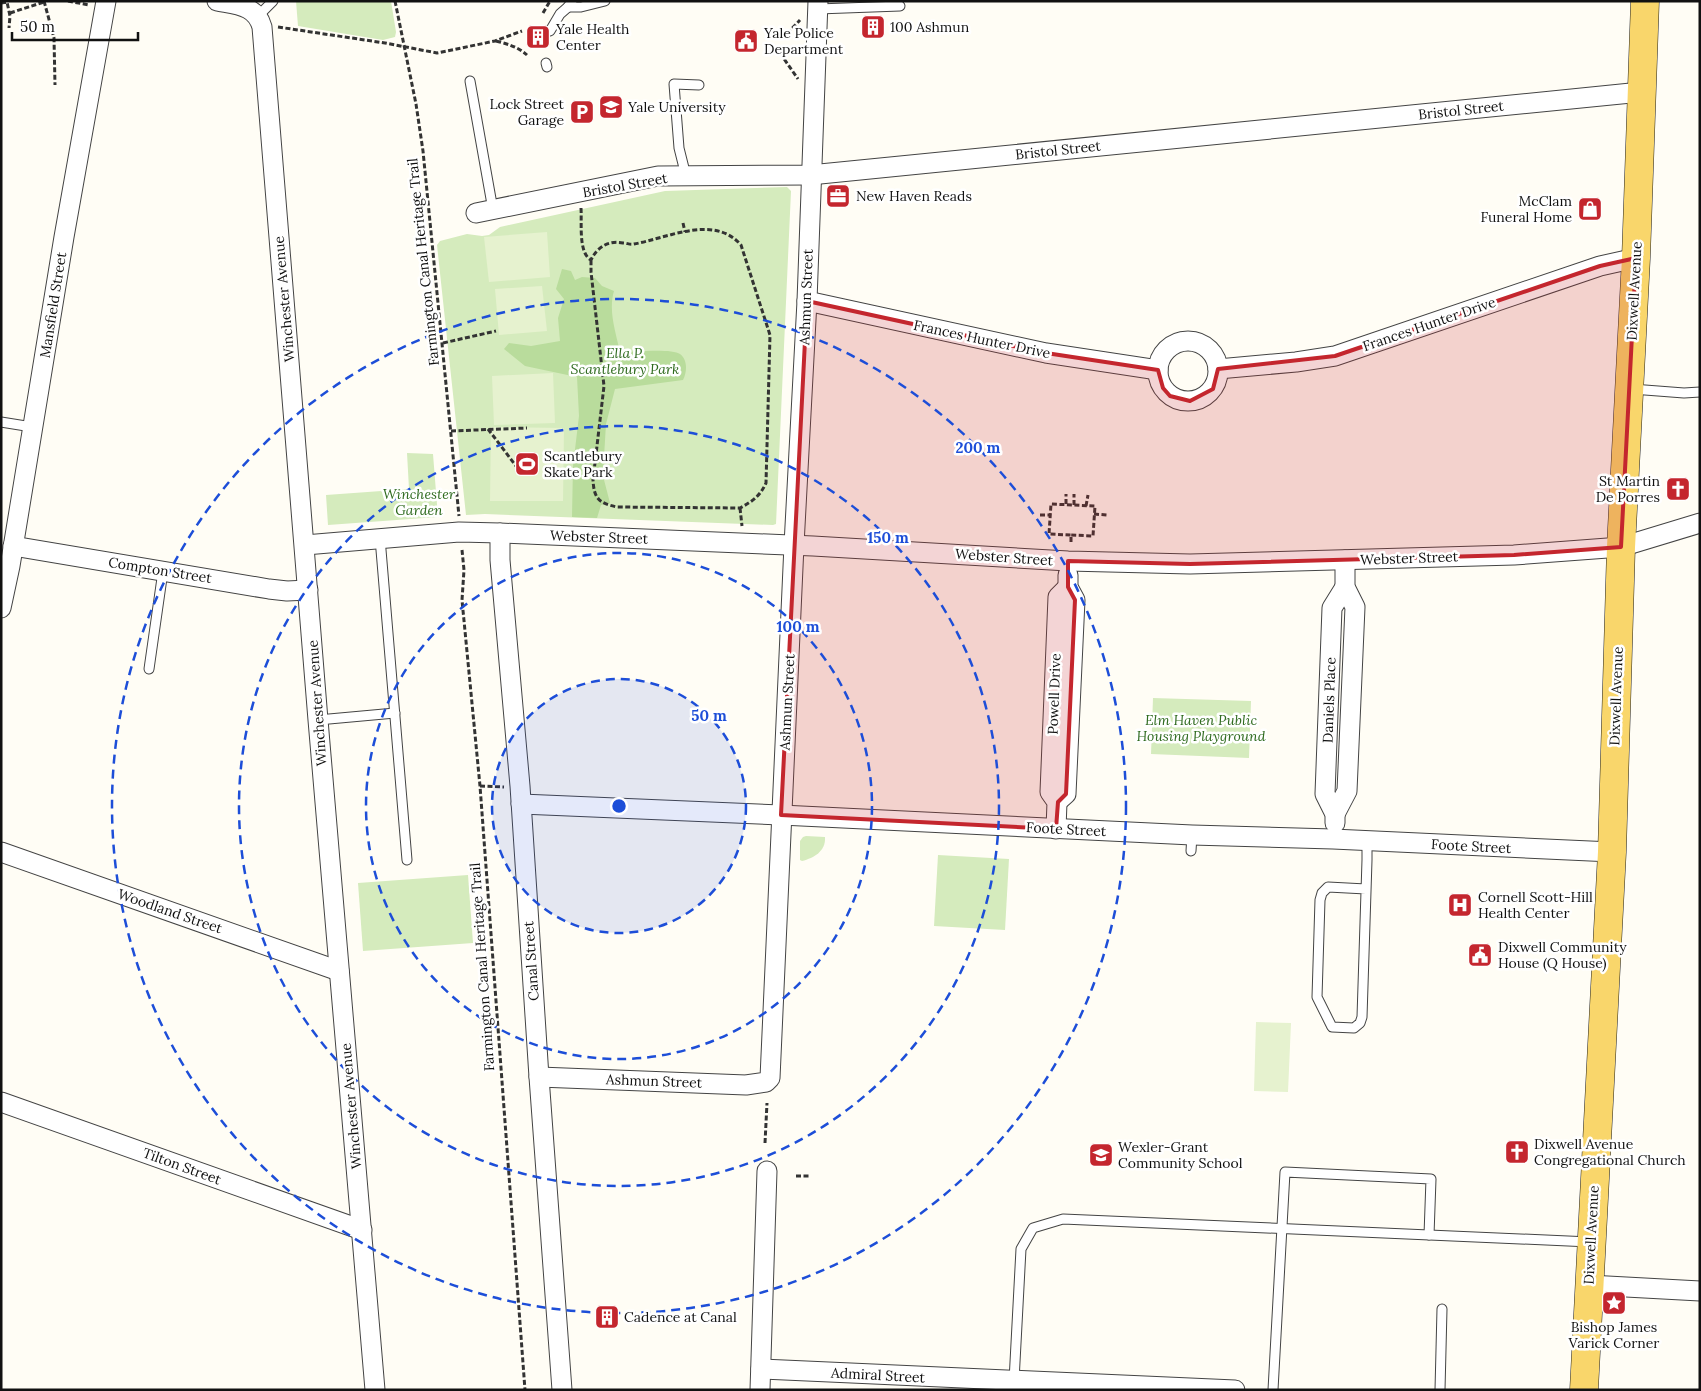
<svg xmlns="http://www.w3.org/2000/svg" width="1701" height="1391" viewBox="0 0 1701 1391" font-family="Lora,serif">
	<rect width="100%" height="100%" fill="#fffdf5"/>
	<g fill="#d5ebbd">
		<polygon points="296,1 391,1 396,32 395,37 383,40 298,26"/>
		<polygon points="787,187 791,191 776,524 773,525 485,514 466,515 437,245 440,241 467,234 482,236 489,235 500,227 665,191"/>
		<polygon points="407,453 433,454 438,517 328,525 326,495 409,489"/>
		<polygon points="1153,698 1251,701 1249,758 1151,754"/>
		<path d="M806 836 825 837C826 851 814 858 802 861L800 860V841L803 837Z"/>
		<polygon points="938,855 1009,859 1005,930 934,926"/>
		<polygon points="468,875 473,943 363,951 358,883"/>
	</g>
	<path fill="#b9dc9c" d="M562 269 571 271 575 280 582 277 595 278 602 286 614 291C608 311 616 333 620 352 632 352 672 348 680 354 688 360 687 372 683 380L615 389 606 424 604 457 603 476 610 503 601 505 597 518 572 517 573 466 579 416 577 377 525 366 504 349 509 343 531 346 560 341 558 318 564 299 556 289Z"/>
	<g fill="#e6f2cf">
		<polygon points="547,232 550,277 489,282 484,237"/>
		<polygon points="542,286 547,331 499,335 495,289"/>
		<polygon points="553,373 555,423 494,425 492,376"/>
		<polygon points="491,427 564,428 563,501 490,501"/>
		<polygon points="1256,1022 1291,1023 1288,1092 1254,1091"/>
	</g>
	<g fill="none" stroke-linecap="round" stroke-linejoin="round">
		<defs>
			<g id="service">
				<polyline points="572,1 568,7 581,7 605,1"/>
				<polyline points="818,9 900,6"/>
				<polyline points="258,16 273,1"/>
				<polyline points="550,31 560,14 568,7"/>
				<polyline points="546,63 547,67"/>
				<polyline points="470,81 493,210"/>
				<polyline points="686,176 679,148 674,84 699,85"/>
				<polyline points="1632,389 1684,393 1700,392"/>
				<polyline points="1,422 32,427"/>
				<polyline points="380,538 407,860"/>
				<polyline points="149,669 163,571"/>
				<polyline points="318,720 395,713"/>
				<polyline points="1191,851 1192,835"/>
				<polyline points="1366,889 1328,887 1322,893 1320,900 1317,997 1332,1027 1354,1028 1360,1023 1362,1017 1367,860 1367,840"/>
				<polyline points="1014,1381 1021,1249 1033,1228 1063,1219 1590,1242"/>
				<polyline points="1273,1390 1285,1172 1431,1179 1429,1235"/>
				<polyline points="1440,1390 1442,1309"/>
			</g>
			<g id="minor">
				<path d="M217 1C237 5 256 5 262 27L318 720 375 1390"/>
				<polyline points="476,213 658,176 810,175 1641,92"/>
				<polyline points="807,301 1046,353 1158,370"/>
				<circle cx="1188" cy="371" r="30"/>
				<polyline points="1218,369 1296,362 1335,356 1600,266 1636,258"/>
				<polyline points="500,533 500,560 520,786 539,1077 562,1390"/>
				<polyline points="305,545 459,532 500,533 813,546 1068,561 1190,564 1514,555 1621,547 1700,523"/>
				<polyline points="13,546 269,589 287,591 308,590"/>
				<polyline points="1,608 10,566 64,237 106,1"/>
				<polyline points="1057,802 1066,794 1075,600 1068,587 1068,575"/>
				<polyline points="521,804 781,815 1192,835 1333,839 1612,852"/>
				<polyline points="1335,814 1347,791 1355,607 1345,587 1345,560"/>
				<polyline points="1335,823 1335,814 1325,794 1332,608 1345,587"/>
				<polyline points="1056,829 1057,802 1050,792 1058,597 1068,587"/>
				<polyline points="1,852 339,971"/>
				<polyline points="539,1077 746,1085 766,1082 770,1078 794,545 807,301 818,1"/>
				<polyline points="1,1102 362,1230"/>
				<polyline points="1589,1285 1700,1291"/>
				<polyline points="761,1369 1235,1390"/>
				<polyline points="760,1390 767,1171"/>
			</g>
			<polyline id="primary" points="1584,1390 1612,852 1621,547 1636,258 1645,1"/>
		</defs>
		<use href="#service" stroke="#444" stroke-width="11"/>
		<use href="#minor" stroke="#444" stroke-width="21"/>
		<use href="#primary" stroke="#222" stroke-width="29"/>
		<g stroke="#333" stroke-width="3" stroke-dasharray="5 2.5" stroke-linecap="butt">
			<polyline points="44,1 54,38 55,85"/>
			<polyline points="68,1 89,5"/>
			<polyline points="395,1 416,104 423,151 459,516"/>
			<polyline points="1,3 7,2 10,16 9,28"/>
			<polyline points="10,13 44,2"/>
			<polyline points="543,13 550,1"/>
			<polyline points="278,27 385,43 437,53 495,41 522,31"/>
			<polyline points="782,39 800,20"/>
			<path d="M496 41C508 44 518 47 527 55"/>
			<polyline points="780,53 798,79"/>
			<path d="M581 208C582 222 578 253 591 260 597 247 609 240 623 243 627 243 630 245 634 244 668 238 714 214 741 245L770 335 766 483C760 496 753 501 740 508L617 507C599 503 594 499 593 480L604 386 591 272V260"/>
			<polyline points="683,223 685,232"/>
			<polyline points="443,343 496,331"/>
			<polyline points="488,429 516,466"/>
			<polyline points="451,431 527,428"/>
			<polyline points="1066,504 1066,494"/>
			<polyline points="1074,505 1074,494"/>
			<polyline points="1086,506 1088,495"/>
			<polyline points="740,508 742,526"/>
			<polyline points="1094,514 1107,515"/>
			<polyline points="1040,515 1051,515"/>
			<polyline points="1071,542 1071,535 1049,534 1051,504 1095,506 1093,536 1071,535"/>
			<polyline points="462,550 464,570 462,600 480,786 525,1390"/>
			<polyline points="480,786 504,787"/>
			<polyline points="765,1143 767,1103"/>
			<polyline points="796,1176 811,1176"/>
		</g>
		<use href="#service" stroke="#fff" stroke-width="9"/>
		<use href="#minor" stroke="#fff" stroke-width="19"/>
		<use href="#primary" stroke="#f9d66b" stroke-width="28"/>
	</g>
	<path fill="#c4262e" fill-opacity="0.2" stroke="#c4262e" stroke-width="4" stroke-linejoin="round" d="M1636 258 1621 547 1514 555 1190 564 1068 561V587L1075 600 1066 794 1058 802 1056 829 781 815 807 301 1046 353 1158 370 1163 388 1170 396 1190 401 1213 389 1218 369 1335 356 1600 266Z"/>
	<circle cx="619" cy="806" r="127" fill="#1d4ed8" fill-opacity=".12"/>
	<g fill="none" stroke="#1d4ed8" stroke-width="2.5" stroke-dasharray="9 6">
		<circle cx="619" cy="806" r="127"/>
		<circle cx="619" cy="806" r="253"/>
		<circle cx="619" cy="806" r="380"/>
		<circle cx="619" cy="806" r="507"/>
	</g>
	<defs>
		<symbol id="building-square" viewBox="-11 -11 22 22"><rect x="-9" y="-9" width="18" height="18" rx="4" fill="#c4262e" stroke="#fff"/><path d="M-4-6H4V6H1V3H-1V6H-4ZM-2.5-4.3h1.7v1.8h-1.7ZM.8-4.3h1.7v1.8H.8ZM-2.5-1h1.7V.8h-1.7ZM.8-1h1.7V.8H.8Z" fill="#fff"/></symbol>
		<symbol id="civic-square" viewBox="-11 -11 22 22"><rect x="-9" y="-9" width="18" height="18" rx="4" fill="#c4262e" stroke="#fff"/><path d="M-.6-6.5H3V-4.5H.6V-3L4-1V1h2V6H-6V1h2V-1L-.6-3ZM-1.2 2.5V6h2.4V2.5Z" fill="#fff"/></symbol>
		<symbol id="university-square" viewBox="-11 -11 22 22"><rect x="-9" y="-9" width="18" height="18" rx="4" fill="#c4262e" stroke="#fff"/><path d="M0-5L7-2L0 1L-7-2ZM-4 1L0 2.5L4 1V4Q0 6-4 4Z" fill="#fff"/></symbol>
		<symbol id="parking-square" viewBox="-11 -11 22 22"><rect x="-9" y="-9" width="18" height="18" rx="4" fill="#c4262e" stroke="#fff"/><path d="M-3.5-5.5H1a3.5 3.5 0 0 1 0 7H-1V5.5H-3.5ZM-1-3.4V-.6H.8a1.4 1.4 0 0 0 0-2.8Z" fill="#fff"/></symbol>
		<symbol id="office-square" viewBox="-11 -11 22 22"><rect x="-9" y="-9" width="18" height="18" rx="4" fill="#c4262e" stroke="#fff"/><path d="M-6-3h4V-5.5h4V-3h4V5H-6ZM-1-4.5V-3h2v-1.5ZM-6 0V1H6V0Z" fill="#fff"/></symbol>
		<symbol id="shop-square" viewBox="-11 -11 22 22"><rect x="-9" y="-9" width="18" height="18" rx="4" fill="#c4262e" stroke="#fff"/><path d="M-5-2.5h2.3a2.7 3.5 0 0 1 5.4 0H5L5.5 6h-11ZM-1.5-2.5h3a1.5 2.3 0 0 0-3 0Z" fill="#fff"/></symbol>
		<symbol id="stadium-square" viewBox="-11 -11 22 22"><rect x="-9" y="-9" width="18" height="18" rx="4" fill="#c4262e" stroke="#fff"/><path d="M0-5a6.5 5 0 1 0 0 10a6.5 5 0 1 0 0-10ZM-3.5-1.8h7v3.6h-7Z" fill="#fff"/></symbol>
		<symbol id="church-square" viewBox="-11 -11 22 22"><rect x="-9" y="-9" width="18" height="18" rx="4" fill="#c4262e" stroke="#fff"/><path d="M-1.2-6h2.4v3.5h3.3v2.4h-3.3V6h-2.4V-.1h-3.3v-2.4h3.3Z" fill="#fff"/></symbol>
		<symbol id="hospital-square" viewBox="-11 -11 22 22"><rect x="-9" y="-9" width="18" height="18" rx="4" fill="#c4262e" stroke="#fff"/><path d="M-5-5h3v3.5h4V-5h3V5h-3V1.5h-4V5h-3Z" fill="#fff"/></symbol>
		<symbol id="school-square" viewBox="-11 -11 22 22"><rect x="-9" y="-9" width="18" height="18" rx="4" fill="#c4262e" stroke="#fff"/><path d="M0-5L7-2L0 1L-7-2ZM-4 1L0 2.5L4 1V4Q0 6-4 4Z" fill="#fff"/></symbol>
		<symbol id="sight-square" viewBox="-11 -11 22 22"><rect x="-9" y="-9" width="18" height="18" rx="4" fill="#c4262e" stroke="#fff"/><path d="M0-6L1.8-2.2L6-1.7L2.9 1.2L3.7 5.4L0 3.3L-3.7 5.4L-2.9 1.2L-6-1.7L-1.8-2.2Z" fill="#fff"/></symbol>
	</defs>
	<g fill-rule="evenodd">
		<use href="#building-square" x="859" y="13" width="28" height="28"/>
		<use href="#building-square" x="524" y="23" width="28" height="28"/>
		<use href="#civic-square" x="732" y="27" width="28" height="28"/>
		<use href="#university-square" x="597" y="93" width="28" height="28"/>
		<use href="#parking-square" x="568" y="98" width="28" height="28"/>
		<use href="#office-square" x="824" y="182" width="28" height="28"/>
		<use href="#shop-square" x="1576" y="195" width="28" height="28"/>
		<use href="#stadium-square" x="513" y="450" width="28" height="28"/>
		<use href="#church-square" x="1664" y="475" width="28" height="28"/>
		<use href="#hospital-square" x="1446" y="891" width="28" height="28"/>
		<use href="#civic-square" x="1466" y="941" width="28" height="28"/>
		<use href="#church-square" x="1503" y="1138" width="28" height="28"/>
		<use href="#school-square" x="1087" y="1141" width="28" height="28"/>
		<use href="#sight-square" x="1600" y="1289" width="28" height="28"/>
		<use href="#building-square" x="593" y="1303" width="28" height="28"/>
	</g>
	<g text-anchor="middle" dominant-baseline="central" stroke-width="5" stroke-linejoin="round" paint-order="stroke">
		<g font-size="14" fill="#111" stroke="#fff" text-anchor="start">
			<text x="890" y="27">100 Ashmun</text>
			<text x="556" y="29">Yale Health<tspan x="556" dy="16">Center</tspan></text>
			<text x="764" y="33">Yale Police<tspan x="764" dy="16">Department</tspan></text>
			<text x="564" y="104" text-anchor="end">Lock Street<tspan x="564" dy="16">Garage</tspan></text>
			<text x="628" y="107">Yale University</text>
			<text x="856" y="196">New Haven Reads</text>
			<text x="1572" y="201" text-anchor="end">McClam<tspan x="1572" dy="16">Funeral Home</tspan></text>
			<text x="544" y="456">Scantlebury<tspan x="544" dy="16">Skate Park</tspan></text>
			<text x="1660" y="481" text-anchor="end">St Martin<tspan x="1660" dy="16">De Porres</tspan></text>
			<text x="1478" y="897">Cornell Scott-Hill<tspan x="1478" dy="16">Health Center</tspan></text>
			<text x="1498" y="947">Dixwell Community<tspan x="1498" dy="16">House (Q House)</tspan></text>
			<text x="1534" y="1144">Dixwell Avenue<tspan x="1534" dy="16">Congregational Church</tspan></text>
			<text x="1118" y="1147">Wexler-Grant<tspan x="1118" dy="16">Community School</tspan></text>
			<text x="624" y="1317">Cadence at Canal</text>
			<text x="1614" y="1327" text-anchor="middle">Bishop James<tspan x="1614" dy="16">Varick Corner</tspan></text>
		</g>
		<g font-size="14" fill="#111" stroke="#fff">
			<text transform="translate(1461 110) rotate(-6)">Bristol Street</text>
			<text transform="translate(1058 150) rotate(-6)">Bristol Street</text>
			<text transform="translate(625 185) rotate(-10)">Bristol Street</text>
			<text transform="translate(423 262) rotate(-96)">Farmington Canal Heritage Trail</text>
			<text transform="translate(1634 291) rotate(-87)">Dixwell Avenue</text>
			<text transform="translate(806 297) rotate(-88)">Ashmun Street</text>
			<text transform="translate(284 299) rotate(-95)">Winchester Avenue</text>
			<text transform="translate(53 305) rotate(-81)">Mansfield Street</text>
			<text transform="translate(1429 324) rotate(-19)">Frances Hunter Drive</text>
			<text transform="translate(982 339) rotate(12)">Frances Hunter Drive</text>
			<text transform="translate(599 537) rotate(2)">Webster Street</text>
			<text transform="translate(1004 557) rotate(4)">Webster Street</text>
			<text transform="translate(1409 558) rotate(-2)">Webster Street</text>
			<text transform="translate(160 570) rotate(9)">Compton Street</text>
			<text transform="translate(1054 694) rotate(-88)">Powell Drive</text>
			<text transform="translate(1616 696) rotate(-88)">Dixwell Avenue</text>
			<text transform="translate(1329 700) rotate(-88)">Daniels Place</text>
			<text transform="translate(787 702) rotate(-87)">Ashmun Street</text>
			<text transform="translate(317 703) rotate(-94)">Winchester Avenue</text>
			<text transform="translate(1066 829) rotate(3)">Foote Street</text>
			<text transform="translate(1471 846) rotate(3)">Foote Street</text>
			<text transform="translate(170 911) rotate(19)">Woodland Street</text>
			<text transform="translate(531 961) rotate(-94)">Canal Street</text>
			<text transform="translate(482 967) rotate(-94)">Farmington Canal Heritage Trail</text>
			<text transform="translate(654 1081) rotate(2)">Ashmun Street</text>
			<text transform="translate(351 1106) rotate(-95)">Winchester Avenue</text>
			<text transform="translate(182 1166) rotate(20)">Tilton Street</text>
			<text transform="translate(1591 1235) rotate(-87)">Dixwell Avenue</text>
			<text transform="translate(878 1375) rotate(3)">Admiral Street</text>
		</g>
		<g font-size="14" font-style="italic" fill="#2f6b1f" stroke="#fff">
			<text x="625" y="353">Ella P.<tspan x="625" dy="16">Scantlebury Park</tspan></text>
			<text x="419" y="494">Winchester<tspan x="419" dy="16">Garden</tspan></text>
			<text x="1201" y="720">Elm Haven Public<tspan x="1201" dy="16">Housing Playground</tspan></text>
		</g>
	</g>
	<circle cx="619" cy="806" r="8" fill="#1d4ed8" stroke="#fff" stroke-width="2.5"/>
	<g font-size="15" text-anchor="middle" font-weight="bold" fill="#1d4ed8" stroke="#fff" stroke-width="5" stroke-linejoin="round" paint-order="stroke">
		<text x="978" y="453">200 m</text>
		<text x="888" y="543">150 m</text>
		<text x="798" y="632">100 m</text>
		<text x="709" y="721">50 m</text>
	</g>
	<rect width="1701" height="1391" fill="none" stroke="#111111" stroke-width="5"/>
	<path d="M12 32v8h126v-8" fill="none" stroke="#111111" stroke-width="2.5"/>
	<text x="20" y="32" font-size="15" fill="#111111" stroke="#ffffff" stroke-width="4" paint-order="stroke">50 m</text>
</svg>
